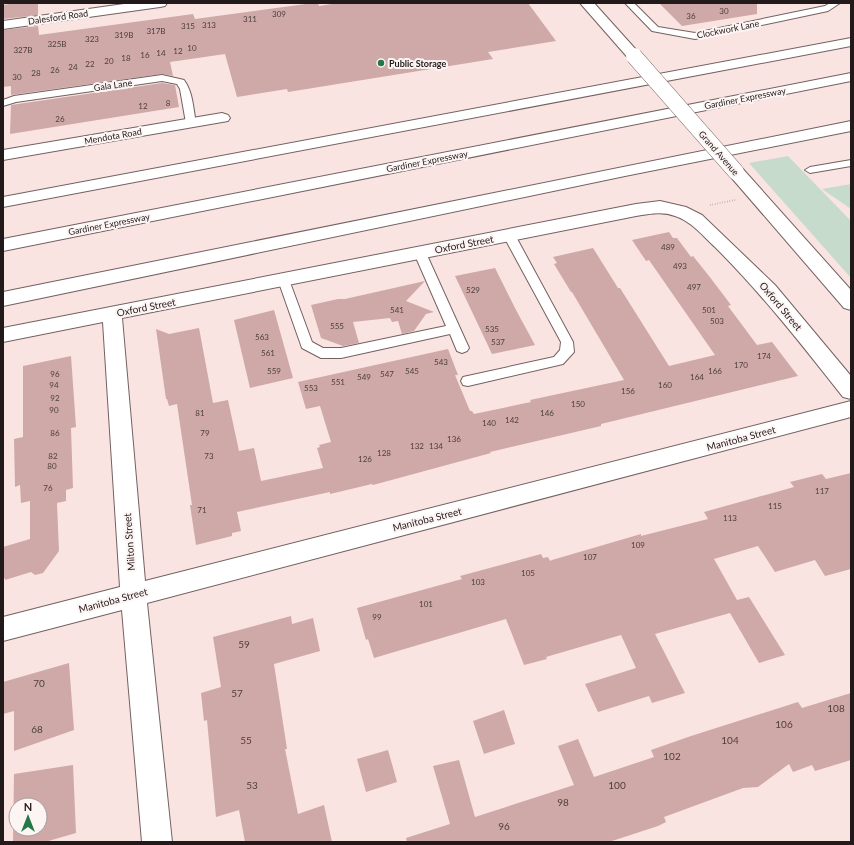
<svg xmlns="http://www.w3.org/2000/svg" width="854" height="845" viewBox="0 0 854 845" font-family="Lato,sans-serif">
	<rect width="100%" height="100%" fill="#f9e4e2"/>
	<g fill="#c7dbcc">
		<polygon points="788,156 851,221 851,278 749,163"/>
		<polygon points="851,184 851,209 822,189"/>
	</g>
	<g fill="#cea9a7" fill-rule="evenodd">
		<polygon points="15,3 38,3 38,15 3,19 3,5"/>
		<polygon points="313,3 318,3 319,6 338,3 528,3 556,41 488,52 493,59 288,92 287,89 237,97 225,54 170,62 173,76 162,74 11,95 11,86 3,87 3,30 38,26 39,35 193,14 195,19"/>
		<polygon points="659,3 757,3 757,14 682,26"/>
		<polygon points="162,83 175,85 179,107 10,134 11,105"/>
		<polygon points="669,232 673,238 677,238 691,257 693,256 709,276 731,305 728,306 757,345 772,342 798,376 601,424 601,426 490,452 491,453 373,485 372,484 330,494 330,492 237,512 241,531 232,533 232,536 196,545 190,505 192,505 177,404 169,406 167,399 166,399 156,329 169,334 199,328 213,403 228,400 239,451 254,448 261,481 323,468 317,448 320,447 319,445 331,442 320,406 306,409 298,382 448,349 458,375 455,375 470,411 472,411 474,414 531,402 530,400 624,380 572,292 571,292 554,264 557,263 553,257 593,248 618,288 620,288 669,366 715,355 649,260 646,261 632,240"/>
		<polygon points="495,268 516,310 535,345 492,354 455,276"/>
		<polygon points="425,281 406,301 434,312 426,314 414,331 402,334 398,321 392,322 390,318 353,322 359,343 343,346 321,338 311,305 338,299 345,299"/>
		<polygon points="274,310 293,378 250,388 234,320"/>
		<polygon points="71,356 76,427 71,428 73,488 66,490 66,501 57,503 59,551 43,573 35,575 31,572 5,580 5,578 3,579 3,547 30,539 30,501 21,503 20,485 15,487 14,439 23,437 23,366"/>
		<polygon points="851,473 851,569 825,576 815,560 775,572 758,546 714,559 737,600 749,597 785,655 759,663 730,613 655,634 685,693 652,703 649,696 598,712 585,684 636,668 621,635 546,657 547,659 524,665 506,619 374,658 368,639 366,640 357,608 462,579 460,576 541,554 543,558 548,557 550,561 552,560 641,534 641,536 708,519 704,512 794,487 790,482 822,474 826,479"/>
		<polygon points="291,616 292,624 313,618 320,651 274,664 287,749 285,749 298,814 324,805 332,842 245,842 239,810 216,817 207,720 204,721 201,693 221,687 213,637"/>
		<polygon points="69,663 74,730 14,751 14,711 3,714 3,682"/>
		<polygon points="851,693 851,760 815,771 812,765 793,772 789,764 758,787 743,788 664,817 666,822 658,826 609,842 407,842 406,838 450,824 433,766 459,760 475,817 574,785 558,746 578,739 594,777 654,757 651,750 691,736 798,702 802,708"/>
		<polygon points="504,710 515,744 484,754 473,721"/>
		<polygon points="388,750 397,782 366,792 357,759"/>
		<path d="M73 765 76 833 45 842H13L14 774ZM16 805H40V829H16Z"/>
	</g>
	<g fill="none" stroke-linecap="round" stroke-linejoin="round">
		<defs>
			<g id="lane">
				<polygon points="625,3 634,3 658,27 695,33 825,6 830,3 840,3 828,11 695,39 652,31"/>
				<path d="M162 75 184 80C193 92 193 108 196 123L195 125 191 126 186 123 180 89 177 84 162 81 16 102 3 106V100L14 96Z"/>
				<polygon points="851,160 851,166 810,173 805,170 810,167"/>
				<polygon points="509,231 513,232 515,235 573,342 574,352 563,364 468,386 463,385 461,381 463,377 554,357 560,350 561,342 503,235 505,232"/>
				<polygon points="420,249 424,250 426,253 469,348 467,351 462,353 457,351 450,334 341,358 321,358 302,348 278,280 280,277 284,276 288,277 312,342 323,348 341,348 446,326 414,253 416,250"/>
			</g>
			<g id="street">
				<polygon points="131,3 167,3 165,6 160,7 3,29 3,21"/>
				<polygon points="580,3 594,3 639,53 641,56 639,59 634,60 629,59"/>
				<polygon points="222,113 228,115 230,118 228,121 3,160 3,150"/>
				<polygon points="736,167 742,168 851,290 851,310 844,308 730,176 728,172 730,168"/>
				<path d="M660 201 686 207 702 215 775 285 851 376V399L843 397C802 345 762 294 715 247 703 236 691 221 675 216 662 211 649 214 636 216L122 318 145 581 851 401V417L147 603 172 842H142L122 610 3 641V617L120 587 103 322 3 342V328L636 204Z"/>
			</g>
			<g id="highway">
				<polygon points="851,38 851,46 3,207 3,197"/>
				<polygon points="851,73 851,81 3,251 3,239"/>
				<polygon points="851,121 851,131 625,176 3,306 3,292"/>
			</g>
		</defs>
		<use href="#lane" stroke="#736160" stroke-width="2"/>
		<use href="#street" stroke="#736160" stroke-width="2"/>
		<use href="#highway" stroke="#736160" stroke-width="2"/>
		<polyline stroke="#938584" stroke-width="1.5" stroke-dasharray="0.5 2" stroke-linecap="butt" points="710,205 735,200"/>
		<use href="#lane" fill="#fff" fill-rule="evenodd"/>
		<use href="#street" fill="#fff" fill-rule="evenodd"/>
		<use href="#highway" fill="#fff" fill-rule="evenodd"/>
		<defs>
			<polyline id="street-bridge" points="634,56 736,172"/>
		</defs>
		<use href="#street-bridge" stroke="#736160" stroke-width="17" stroke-linecap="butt"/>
		<use href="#street-bridge" stroke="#fff" stroke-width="16"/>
	</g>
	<circle fill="#257748" stroke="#fdf5f4" stroke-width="1.5" cx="381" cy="63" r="4"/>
	<g text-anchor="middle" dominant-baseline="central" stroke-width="4" stroke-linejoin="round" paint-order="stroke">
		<g font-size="8" fill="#4d3e3d">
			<text x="724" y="11">30</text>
			<text x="279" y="14">309</text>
			<text x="691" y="16">36</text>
			<text x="250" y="19">311</text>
			<text x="209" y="25">313</text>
			<text x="188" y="26">315</text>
			<text x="156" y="31">317B</text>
			<text x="124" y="35">319B</text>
			<text x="92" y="39">323</text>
			<text x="57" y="44">325B</text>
			<text x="192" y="48">10</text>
			<text x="23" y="50">327B</text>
			<text x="178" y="51">12</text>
			<text x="161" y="53">14</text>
			<text x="145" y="55">16</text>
			<text x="126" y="58">18</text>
			<text x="109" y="61">20</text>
			<text x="90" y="64">22</text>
			<text x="73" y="67">24</text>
			<text x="55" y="70">26</text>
			<text x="36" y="73">28</text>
			<text x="17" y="77">30</text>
			<text x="168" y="103">8</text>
			<text x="143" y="106">12</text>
			<text x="60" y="119">26</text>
			<text x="668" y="247">489</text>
			<text x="680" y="266">493</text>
			<text x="694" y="287">497</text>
			<text x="473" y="290">529</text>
			<text x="397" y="310">541</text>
			<text x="709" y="310">501</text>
			<text x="717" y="321">503</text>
			<text x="337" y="326">555</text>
			<text x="492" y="329">535</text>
			<text x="262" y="337">563</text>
			<text x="498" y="342">537</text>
			<text x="268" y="353">561</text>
			<text x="764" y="356">174</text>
			<text x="441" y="362">543</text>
			<text x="741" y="365">170</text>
			<text x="274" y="371">559</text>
			<text x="412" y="371">545</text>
			<text x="715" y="371">166</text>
			<text x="55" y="374">96</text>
			<text x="387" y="374">547</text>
			<text x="364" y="377">549</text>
			<text x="697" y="377">164</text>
			<text x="338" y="382">551</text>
			<text x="54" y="385">94</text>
			<text x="665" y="385">160</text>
			<text x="311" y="388">553</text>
			<text x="628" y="391">156</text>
			<text x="55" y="398">92</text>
			<text x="578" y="404">150</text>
			<text x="54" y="410">90</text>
			<text x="200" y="413">81</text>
			<text x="547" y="413">146</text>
			<text x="512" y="420">142</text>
			<text x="489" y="423">140</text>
			<text x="55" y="433">86</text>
			<text x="205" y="433">79</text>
			<text x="454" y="439">136</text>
			<text x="417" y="446">132</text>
			<text x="436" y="446">134</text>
			<text x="384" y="453">128</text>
			<text x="53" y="456">82</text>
			<text x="209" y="456">73</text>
			<text x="365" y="459">126</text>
			<text x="52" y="466">80</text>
			<text x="48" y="488">76</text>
			<text x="822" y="491">117</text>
			<text x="775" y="506">115</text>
			<text x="202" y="510">71</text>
			<text x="730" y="518">113</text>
			<text x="638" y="545">109</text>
			<text x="590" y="557">107</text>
			<text x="528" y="573">105</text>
			<text x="478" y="582">103</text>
			<text x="426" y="604">101</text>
			<text x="377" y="617">99</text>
		</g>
		<g font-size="9" fill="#221a1a" stroke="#fdf5f4">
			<text transform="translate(58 17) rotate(-8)">Dalesford Road</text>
			<text transform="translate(728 29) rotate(-11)">Clockwork Lane</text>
			<text transform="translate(113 85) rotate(-8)">Gala Lane</text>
			<text transform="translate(745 98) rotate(-11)">Gardiner Expressway</text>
			<text transform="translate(113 136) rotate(-10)">Mendota Road</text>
			<text transform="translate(719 153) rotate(49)">Grand Avenue</text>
			<text transform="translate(427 161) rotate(-11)">Gardiner Expressway</text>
			<text transform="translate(109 224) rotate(-11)">Gardiner Expressway</text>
		</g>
		<g font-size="9" font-weight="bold" fill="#221a1a" stroke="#fdf5f4" text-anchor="start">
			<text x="389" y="63">Public Storage</text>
		</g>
		<g font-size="10" fill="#221a1a" stroke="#fdf5f4">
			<text transform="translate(464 244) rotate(-11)">Oxford Street</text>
			<text transform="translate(781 306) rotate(50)">Oxford Street</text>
			<text transform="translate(146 307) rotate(-11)">Oxford Street</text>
			<text transform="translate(741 438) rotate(-15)">Manitoba Street</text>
			<text transform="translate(427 519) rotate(-14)">Manitoba Street</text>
			<text transform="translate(129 542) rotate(-94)">Milton Street</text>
			<text transform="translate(113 600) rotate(-15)">Manitoba Street</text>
		</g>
		<g font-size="10" fill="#4d3e3d">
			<text x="244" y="644">59</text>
			<text x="39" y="683">70</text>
			<text x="237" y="693">57</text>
			<text x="836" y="708">108</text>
			<text x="784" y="724">106</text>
			<text x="37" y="729">68</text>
			<text x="246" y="740">55</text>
			<text x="730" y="740">104</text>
			<text x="672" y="756">102</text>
			<text x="252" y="785">53</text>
			<text x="617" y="785">100</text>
			<text x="563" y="802">98</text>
			<text x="504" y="826">96</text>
		</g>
	</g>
	<rect width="854" height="845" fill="none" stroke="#221a1a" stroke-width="8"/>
	<g transform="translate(28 817)"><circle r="19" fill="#fdf5f4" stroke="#a59d9d"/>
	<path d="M0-3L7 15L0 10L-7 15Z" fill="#257748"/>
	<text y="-6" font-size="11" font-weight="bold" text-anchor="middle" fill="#221a1a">N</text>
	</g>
</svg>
